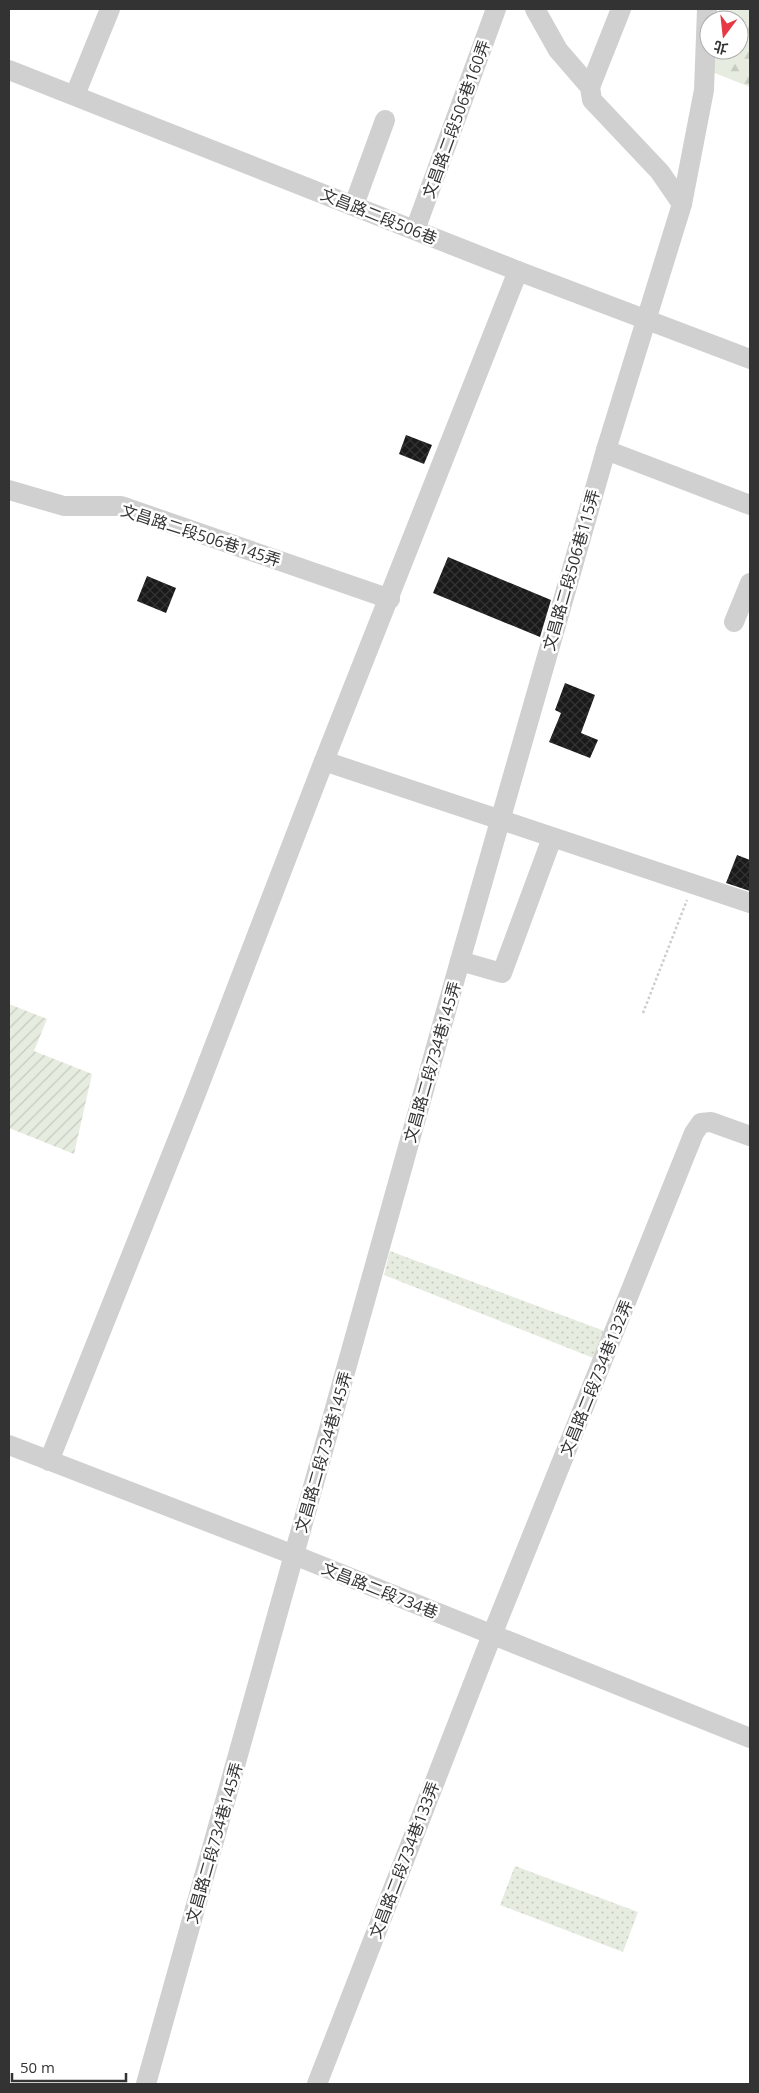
<svg xmlns="http://www.w3.org/2000/svg" width="759" height="2093" viewBox="0 0 759 2093" font-family="'Open Sans','Noto Sans TC',sans-serif">
	<defs>
		<pattern id="grass-dots" width="8" height="8" patternUnits="userSpaceOnUse" patternTransform="scale(1.25)"><rect width="8" height="8" fill="#e6ecdf"/><path d="M2 2h.1M6 6h.1" fill="none" stroke="#c6cbc0" stroke-width="1.8" stroke-linecap="round"/></pattern>
		<pattern id="forest-firs" width="22" height="20" patternUnits="userSpaceOnUse" patternTransform="scale(1.25)"><rect width="22" height="20" fill="#e6ecdf"/><path d="M5 1l3.5 6h-7zM16 11l3.5 6h-7z" fill="#c6cbc0"/></pattern>
		<pattern id="garden-furrows" width="10" height="10" patternUnits="userSpaceOnUse" patternTransform="scale(1.25)"><rect width="10" height="10" fill="#e6ecdf"/><path d="M-1 1l2-2M0 10L10 0M9 11l2-2" fill="none" stroke="#c6cbc0"/></pattern>
		<pattern id="building-cross-hatch" width="8" height="8" patternUnits="userSpaceOnUse" patternTransform="scale(1.25)"><rect width="8" height="8" fill="#1a1a1a"/><path d="M0 0l8 8M0 8l8-8" fill="none" stroke="#333"/></pattern>
	</defs>
	<rect width="100%" height="100%" fill="#fff"/>
	<g fill="url(#grass-dots)">
		<polygon points="390,1251 607,1332 596,1359 384,1275"/>
		<polygon points="515,1866 638,1912 623,1952 500,1905"/>
	</g>
	<polygon fill="url(#forest-firs)" points="718,9 750,9 750,87 712,72 715,50 739,50 739,20 719,20"/>
	<polygon fill="url(#garden-furrows)" points="9,1004 47,1019 34,1051 92,1074 74,1154 9,1128"/>
	<g fill="url(#building-cross-hatch)">
		<polygon points="406,435 432,445 424,464 399,454"/>
		<polygon points="448,557 551,600 540,637 433,593"/>
		<polygon points="147,576 176,588 166,613 137,601"/>
		<polygon points="565,683 595,695 581,733 598,740 590,758 549,742 561,713 555,710"/>
		<polygon points="737,855 750,860 750,891 726,883"/>
	</g>
	<g fill="none" stroke-linecap="round" stroke-linejoin="round">
		<polyline stroke="#cdcdcd" stroke-width="2.5" stroke-dasharray="2.5 2.5" stroke-linecap="butt" points="643,1013 687,900"/>
		<g stroke="#d0d0d0" stroke-width="20">
			<polyline points="535,9 558,50 590,87 592,100 660,172 682,204"/>
			<polyline points="9,70 518,271 750,359"/>
			<polyline points="590,87 621,9"/>
			<polyline points="75,95 110,9"/>
			<polyline points="354,205 385,120"/>
			<polyline points="415,230 496,9"/>
			<polyline points="606,450 750,505"/>
			<polyline points="9,490 64,506 121,506 390,599"/>
			<polyline points="734,622 750,583"/>
			<polyline points="324,761 750,903"/>
			<polyline points="460,961 502,973 552,838"/>
			<polyline points="9,1445 294,1555 750,1738"/>
			<polyline points="49,1461 195,1096 324,761 518,271"/>
			<polyline points="146,2084 460,961 606,450 682,204 704,90 707,9"/>
			<polyline points="317,2084 492,1635 694,1133 701,1123 711,1122 750,1136"/>
		</g>
	</g>
	<g text-anchor="middle" dominant-baseline="central" stroke-width="5" stroke-linejoin="round" paint-order="stroke">
		<g font-size="16" fill="#333" stroke="#fff">
			<text transform="translate(456 119) rotate(-70)">文昌路二段506巷160弄</text>
			<text transform="translate(379 216) rotate(22)">文昌路二段506巷</text>
			<text transform="translate(201 535) rotate(18)">文昌路二段506巷145弄</text>
			<text transform="translate(571 570) rotate(-74)">文昌路二段506巷115弄</text>
			<text transform="translate(432 1062) rotate(-74)">文昌路二段734巷145弄</text>
			<text transform="translate(596 1378) rotate(-68)">文昌路二段734巷132弄</text>
			<text transform="translate(323 1452) rotate(-74)">文昌路二段734巷145弄</text>
			<text transform="translate(380 1590) rotate(22)">文昌路二段734巷</text>
			<text transform="translate(214 1843) rotate(-74)">文昌路二段734巷145弄</text>
			<text transform="translate(404 1860) rotate(-69)">文昌路二段734巷133弄</text>
		</g>
	</g>
	<rect width="759" height="2093" fill="none" stroke="#333333" stroke-width="20"/>
	<g transform="translate(724 35) rotate(195)"><circle r="24" fill="#ffffff" stroke="#adadad"/>
	<path d="M0-4L9 19L0 12L-9 19Z" fill="#e63946"/>
	<text y="-8" font-size="14" font-weight="bold" text-anchor="middle" fill="#333333">北</text>
	</g>
	<path d="M12 2073v8h114v-8" fill="none" stroke="#333333" stroke-width="2.5"/>
	<text x="20" y="2073" font-size="15" fill="#333333" stroke="#ffffff" stroke-width="4" paint-order="stroke">50 m</text>
</svg>
